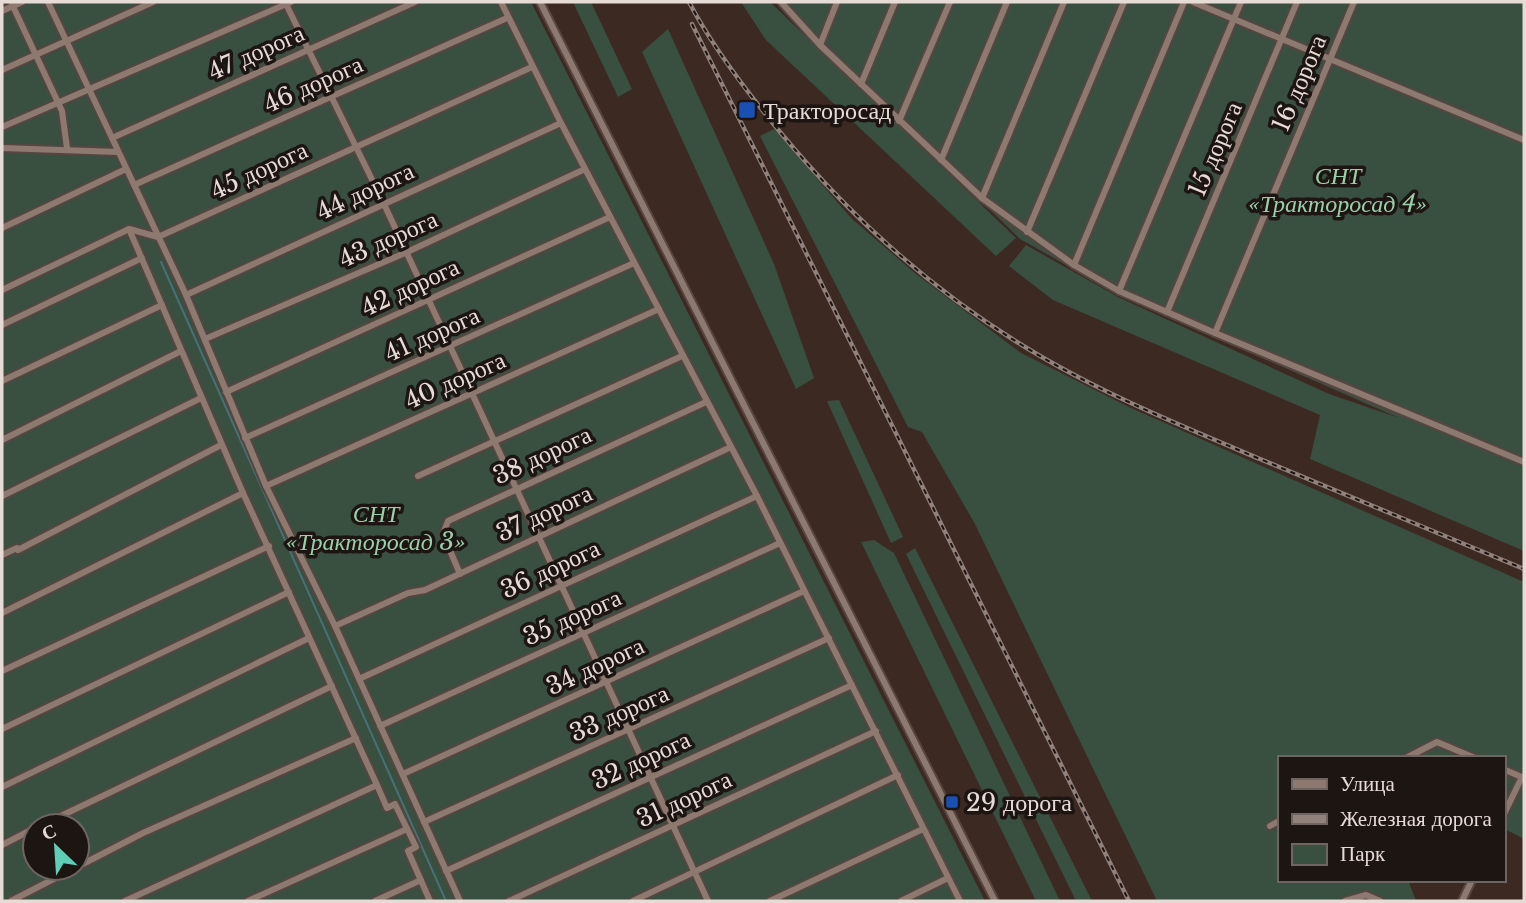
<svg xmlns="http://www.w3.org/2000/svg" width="1526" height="903" viewBox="0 0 1526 903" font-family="'Libre Baskerville',serif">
	<rect width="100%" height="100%" fill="#3c2a22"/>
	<g fill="#394f40" fill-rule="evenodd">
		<path d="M2 2H531L985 901H2ZM35 826H77V868H35Z"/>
		<polygon points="573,2 591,2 632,89 618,97"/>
		<polygon points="741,2 770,2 1016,238 996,256 766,40"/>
		<polygon points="775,2 1524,2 1524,551 1310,459 1320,415 1053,300 1009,266 1026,245 1118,297 1329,394 1399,418 1119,295 1020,239"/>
		<polygon points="668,29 774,264 814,378 796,389 642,52"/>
		<polygon points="774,129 852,219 916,274 1021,353 1131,408 1524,582 1524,839 1503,828 1503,758 1420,758 1417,751 1400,758 1279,758 1279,880 1408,880 1416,901 1157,901 975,524 922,432 908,427 760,136"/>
		<polygon points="839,400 903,537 891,543 827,401"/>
		<polygon points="874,540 894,553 1060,901 1036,901 861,542"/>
		<polygon points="915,548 1092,901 1076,901 906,554"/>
	</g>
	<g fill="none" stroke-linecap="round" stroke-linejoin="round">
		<polyline stroke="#467175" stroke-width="2" points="161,262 446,901"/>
		<defs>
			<g id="minor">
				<polyline points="11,2 62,111 67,148"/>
				<polyline points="48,2 186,295 266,486 335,626 460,901"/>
				<polyline points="285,2 384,204 708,901"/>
				<polyline points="501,2 561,123 757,496 960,901"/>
				<polyline points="540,2 995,901"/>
				<polyline points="781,2 820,45 982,198 1074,265 1119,291 1215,333 1524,462"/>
				<polyline points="1193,2 1524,140"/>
				<polyline points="2,11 22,2"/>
				<polyline points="820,45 837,2"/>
				<polyline points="2,70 153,2"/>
				<polyline points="861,84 895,2"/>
				<polyline points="899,121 950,2"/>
				<polyline points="2,127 291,2"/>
				<polyline points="112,138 415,2"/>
				<polyline points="2,148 118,152"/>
				<polyline points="941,160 1007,2"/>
				<polyline points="134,185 507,18"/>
				<polyline points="982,198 1064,2"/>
				<polyline points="2,228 126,169"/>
				<polyline points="129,229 243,493 377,785 387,808 395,804 416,847 408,851 430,901"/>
				<polyline points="1027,232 1124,2"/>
				<polyline points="1074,265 1184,2"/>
				<polyline points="2,290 129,229 158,237 532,67"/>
				<polyline points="1119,291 1241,2"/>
				<polyline points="186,295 561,123"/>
				<polyline points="1167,312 1297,2"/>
				<polyline points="2,325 142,258"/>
				<polyline points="1215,333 1354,2"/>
				<polyline points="205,339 405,253 585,169"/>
				<polyline points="2,381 162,305"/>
				<polyline points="226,392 610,217"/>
				<polyline points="245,438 634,263"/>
				<polyline points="2,440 181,351"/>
				<polyline points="418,476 682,356"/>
				<polyline points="266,486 659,309"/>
				<polyline points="2,496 201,398"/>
				<polyline points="18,550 221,445"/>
				<polyline points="2,555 17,548"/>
				<polyline points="460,574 443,534 448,521 706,402"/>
				<polyline points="2,613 243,493"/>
				<polyline points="335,626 408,593 425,590 731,447"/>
				<polyline points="2,671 269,546"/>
				<polyline points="359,679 757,496"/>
				<polyline points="380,726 780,543"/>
				<polyline points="2,729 289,592"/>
				<polyline points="1406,758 1437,742 1475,758"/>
				<polyline points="1503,769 1524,778"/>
				<polyline points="403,774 804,591"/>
				<polyline points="2,787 309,638"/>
				<polyline points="1503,816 1522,777"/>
				<polyline points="424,822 829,638"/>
				<polyline points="40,826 332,686"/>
				<polyline points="1270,826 1279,821"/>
				<polyline points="2,845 35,828"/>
				<polyline points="77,867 143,833 356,738"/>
				<polyline points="446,871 852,685"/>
				<polyline points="11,901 75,868"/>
				<polyline points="125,901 377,785"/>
				<polyline points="248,901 407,829"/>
				<polyline points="375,901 421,880"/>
				<polyline points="509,901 876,731"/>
				<polyline points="633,901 898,775"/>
				<polyline points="770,901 923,829"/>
				<polyline points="901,901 948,878"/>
				<polyline points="1345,901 1366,895 1380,901"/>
				<polyline points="1462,901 1472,880"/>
			</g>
		</defs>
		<use href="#minor" stroke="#554640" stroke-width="10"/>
		<use href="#minor" stroke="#8e7970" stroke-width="6"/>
		<defs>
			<g id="rail">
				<path d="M689 2C713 48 747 92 780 132 847 213 927 286 1017 342 1093 390 1177 424 1260 459 1348 496 1436 532 1524 569"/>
				<polyline points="692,24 1129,901"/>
			</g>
		</defs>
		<use href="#rail" stroke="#90817b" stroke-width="4.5"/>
		<use href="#rail" stroke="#1d1511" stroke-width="2" stroke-dasharray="5" stroke-linecap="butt"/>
	</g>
	<g fill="#1a4fb4" stroke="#1d1511" stroke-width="2.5">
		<rect x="738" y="101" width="18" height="18" rx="3.5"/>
		<rect x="945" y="795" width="14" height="14" rx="3.5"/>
	</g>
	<g text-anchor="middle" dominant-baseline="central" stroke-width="7" stroke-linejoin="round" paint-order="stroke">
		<g font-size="24" fill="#e7dbd6" stroke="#1d1511">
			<text transform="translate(256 52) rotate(-24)">47 дорога</text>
			<text transform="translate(1299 83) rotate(-67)">16 дорога</text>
			<text transform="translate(313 84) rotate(-24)">46 дорога</text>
			<text transform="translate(1215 149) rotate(-67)">15 дорога</text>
			<text transform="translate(259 170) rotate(-25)">45 дорога</text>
			<text transform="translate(365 191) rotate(-25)">44 дорога</text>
			<text transform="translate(388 239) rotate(-24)">43 дорога</text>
			<text transform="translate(410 287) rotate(-25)">42 дорога</text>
			<text transform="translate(432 334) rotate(-24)">41 дорога</text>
			<text transform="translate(455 380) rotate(-24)">40 дорога</text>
			<text transform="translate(542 455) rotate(-25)">38 дорога</text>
			<text transform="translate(544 513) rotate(-25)">37 дорога</text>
			<text transform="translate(550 569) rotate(-25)">36 дорога</text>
			<text transform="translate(572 617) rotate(-24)">35 дорога</text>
			<text transform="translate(595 666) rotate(-25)">34 дорога</text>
			<text transform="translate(619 713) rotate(-24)">33 дорога</text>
			<text transform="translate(641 760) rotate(-25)">32 дорога</text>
			<text transform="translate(684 799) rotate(-25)">31 дорога</text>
		</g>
		<g font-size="24" fill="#e7dbd6" stroke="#1d1511" text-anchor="start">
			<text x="763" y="110">Тракторосад</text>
			<text x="966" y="802">29 дорога</text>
		</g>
		<g font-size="24" font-style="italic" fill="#9acfa9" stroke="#1d1511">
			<text x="1338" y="175">СНТ<tspan x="1338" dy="28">«Тракторосад 4»</tspan></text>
			<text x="376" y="513">СНТ<tspan x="376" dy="28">«Тракторосад 3»</tspan></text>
		</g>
	</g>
	<rect width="1526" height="903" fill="none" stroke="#e7dbd6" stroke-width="7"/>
	<rect x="1278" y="756" width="228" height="126" fill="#1d1511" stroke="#6e6460" stroke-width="2"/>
	<rect x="1292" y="779" width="35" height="10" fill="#8e7970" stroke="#6e6460" stroke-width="2"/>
	<text x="1340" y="791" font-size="21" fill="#e7dbd6">Улица</text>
	<rect x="1292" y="814" width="35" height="10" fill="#90817b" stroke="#6e6460" stroke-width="2"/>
	<text x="1340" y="826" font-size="21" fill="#e7dbd6">Железная дорога</text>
	<rect x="1292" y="844" width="35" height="21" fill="#394f40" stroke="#6e6460" stroke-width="2"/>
	<text x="1340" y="861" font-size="21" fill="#e7dbd6">Парк</text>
	<g transform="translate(56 847) rotate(335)"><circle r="33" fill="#1d1511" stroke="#6e6460" stroke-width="2"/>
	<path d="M0-5L12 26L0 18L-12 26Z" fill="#5eceb7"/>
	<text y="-10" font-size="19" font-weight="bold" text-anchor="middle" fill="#e7dbd6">С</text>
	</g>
</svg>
